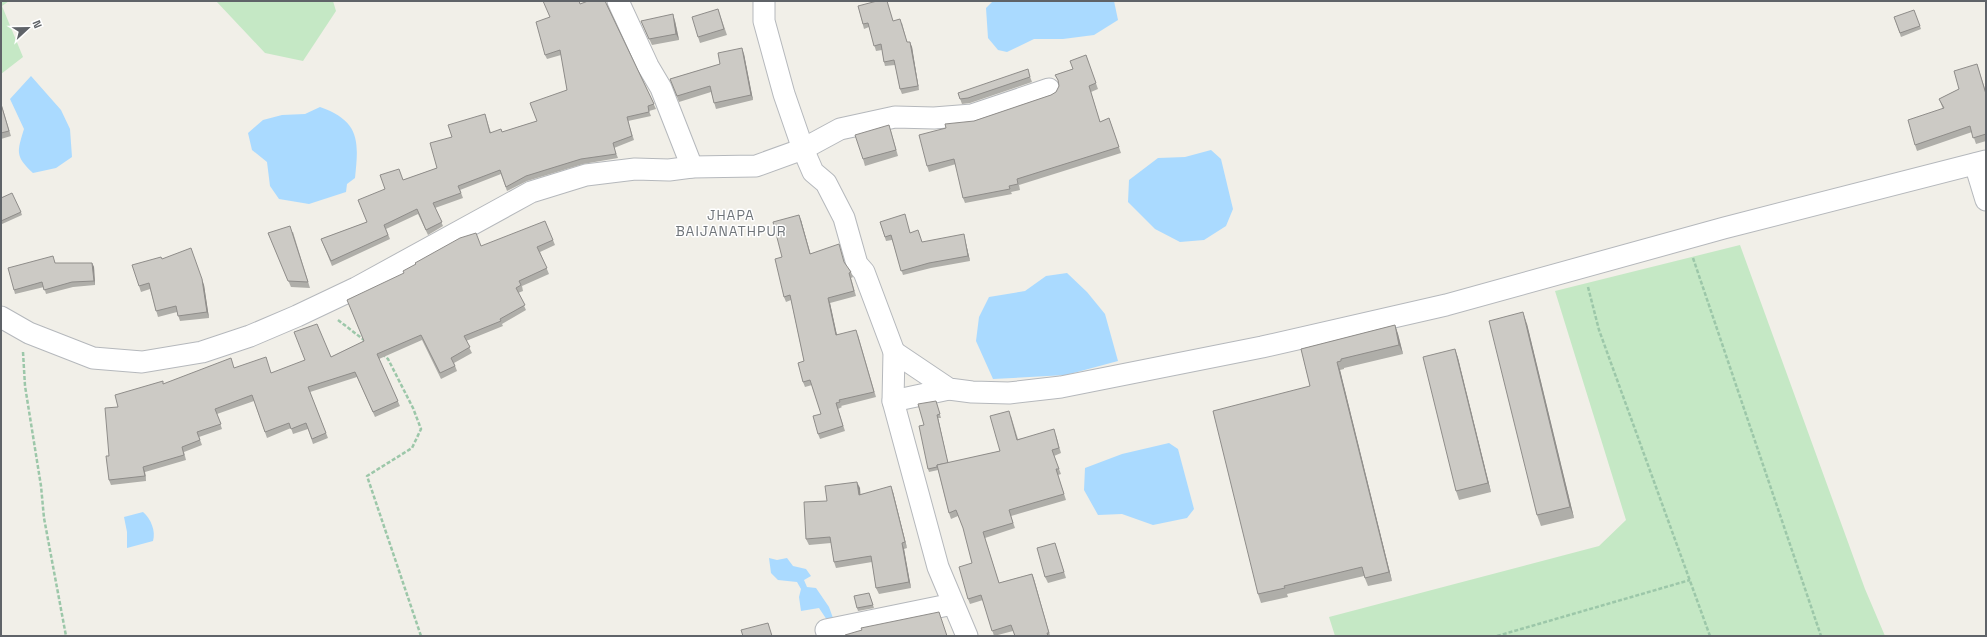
<svg xmlns="http://www.w3.org/2000/svg" width="1987" height="637" viewBox="0 0 1987 637" font-family="'Space Grotesk',sans-serif">
	<rect width="100%" height="100%" fill="#f1efe8"/>
	<g fill="#c5e8c5">
		<polygon points="1,1 9,1 2,6 23,57 1,74"/>
		<polygon points="216,1 333,1 336,11 303,61 265,53"/>
		<polygon points="1740,245 1865,589 1885,636 1335,636 1329,617 1599,546 1626,520 1555,291"/>
	</g>
	<g fill="#aadaff">
		<polygon points="993,1 1114,1 1118,20 1094,35 1063,39 1034,39 1007,52 998,50 988,38 986,8"/>
		<path d="M31 76 61 110 70 129 72 157 56 168 33 173C15 156 17 152 24 129L10 99Z"/>
		<path d="M320 107C360 121 359 141 355 178L347 184 346 192 309 204 279 199 270 186 267 162 252 150 248 133 263 120 282 115 305 114Z"/>
		<polygon points="1211,150 1221,159 1233,209 1226,226 1204,240 1180,242 1155,229 1128,202 1129,180 1158,158 1185,157"/>
		<polygon points="1067,273 1087,292 1105,314 1118,361 1066,375 993,379 976,341 979,317 989,297 1025,291 1046,276"/>
		<polygon points="1169,443 1178,449 1194,509 1187,518 1153,525 1122,514 1098,515 1084,490 1085,468 1122,454"/>
		<path d="M143 512C151 519 156 531 153 541L127 548V532L124 517Z"/>
		<polygon points="769,558 777,560 787,558 793,566 806,569 811,576 804,580 807,587 816,588 829,607 833,618 827,620 819,608 801,611 799,597 801,589 797,582 778,580 771,573"/>
	</g>
	<g fill="none" stroke-linecap="round" stroke-linejoin="round">
		<defs>
			<g id="minor">
				<polyline points="618,1 648,66 661,88 692,167"/>
				<polyline points="764,1 764,21 784,94 803,149 813,172 826,183 844,218 857,264 864,272 894,352 893,401 938,567 967,636"/>
				<polyline points="1975,164 1986,200"/>
				<polyline points="1,317 29,333 93,358 142,362 202,352 250,336 297,316 356,288 531,192 586,175 635,169 669,170 692,167 756,166 803,149 840,129 895,117 934,118 972,115 1049,89"/>
				<polyline points="894,352 949,389 972,392 1009,393 1061,387 1262,347 1446,305 1724,228 1986,161"/>
				<polyline points="893,401 949,389"/>
				<polyline points="826,630 953,604"/>
			</g>
		</defs>
		<use href="#minor" stroke="#b5b8bc" stroke-width="23"/>
		<g stroke="#9cc7a9" stroke-width="2.5" stroke-dasharray="4 2" stroke-linecap="butt">
			<polyline points="1693,258 1821,636"/>
			<polyline points="1588,287 1599,330 1710,636"/>
			<polyline points="338,320 364,340"/>
			<polyline points="23,352 25,386 41,486 44,518 66,636"/>
			<polyline points="382,354 388,359 413,408 421,429 412,448 367,476 421,636"/>
			<polyline points="1497,636 1690,580"/>
		</g>
		<use href="#minor" stroke="#fff" stroke-width="21"/>
	</g>
	<g fill="#afaea9">
		<polygon points="580,4 607,4 656,109 649,111 651,116 628,121 634,140 614,148 618,158 583,164 527,181 507,191 501,174 460,190 463,198 435,208 443,226 428,235 418,214 386,229 390,239 332,266 321,239 367,222 385,189 403,180 437,168 452,137 485,114 491,133 502,132 537,121 567,90 561,55 547,59 545,55 550,17"/>
		<polygon points="858,6 893,21 902,23 907,42 912,47 919,90 902,94 900,89 895,65 885,66 884,62 882,50 876,51 869,27 864,29"/>
		<polygon points="718,9 727,35 700,43 698,37"/>
		<polygon points="1894,17 1920,26 1921,29 1901,37"/>
		<polygon points="641,21 675,21 679,40 652,45"/>
		<polygon points="744,54 753,100 716,109 711,92 679,102 670,79 720,64"/>
		<polygon points="1086,55 1098,89 1091,92 1100,122 1109,118 1121,153 1019,185 1020,190 1011,192 1012,194 965,203 963,198 956,164 929,172 927,166 974,121 1051,95 1056,92 1059,86 1059,82 1055,75 1073,69"/>
		<polygon points="1977,64 1986,92 1986,141 1976,144 1972,132 1917,151 1915,145 1943,109 1939,99 1959,89"/>
		<polygon points="1029,74 1032,82 970,103 962,104 958,93"/>
		<polygon points="1,103 11,136 1,139"/>
		<polygon points="891,131 898,156 865,166 863,159"/>
		<polygon points="1,198 21,212 22,215 2,224 1,222"/>
		<polygon points="906,219 910,233 922,242 965,239 970,261 931,268 903,275 892,240 886,241 880,222"/>
		<polygon points="801,220 810,254 840,249 844,263 851,272 853,277 851,278 856,296 830,303 837,335 858,335 876,397 841,406 842,407 838,409 845,431 820,439 818,434 821,414 812,385 805,387 803,382 804,361 791,300 786,302 784,297 782,257"/>
		<polygon points="293,232 310,288 291,287 268,233"/>
		<polygon points="553,240 555,245 540,252 549,274 522,286 523,291 518,293 526,310 502,324 503,326 466,341 472,353 454,363 457,371 441,379 422,340 379,359 400,406 375,417 357,377 310,392 328,438 313,444 308,429 293,434 291,428 267,438 254,401 217,414 222,429 199,437 202,445 184,452 186,460 145,472 146,481 111,485 109,480 109,456 118,407 163,384 234,368 271,373 331,357 364,341 481,246"/>
		<polygon points="162,259 204,285 209,318 180,321 177,312 158,317 150,289 141,292 139,286"/>
		<polygon points="55,263 92,263 94,267 95,285 73,287 46,294 44,287 15,294 14,290"/>
		<polygon points="1527,324 1574,518 1541,526 1537,515"/>
		<polygon points="1395,325 1398,334 1403,354 1344,368 1344,369 1340,370 1392,581 1368,586 1364,576 1287,594 1288,597 1261,603 1258,594 1310,386 1301,349"/>
		<polygon points="1455,349 1458,358 1491,492 1459,500 1456,491"/>
		<polygon points="936,401 941,418 938,418 948,463 1000,451 1011,416 1018,439 1056,435 1061,453 1054,456 1061,474 1058,475 1066,500 1011,516 1015,528 985,538 999,583 1032,574 1050,636 1015,636 1013,631 994,636 983,600 970,604 968,599 972,563 964,529 958,516 951,519 949,513 938,470 929,472 928,469"/>
		<polygon points="860,488 860,494 893,492 907,548 904,549 911,588 879,594 876,588 872,562 836,568 834,562 831,543 809,545 806,539 827,501"/>
		<polygon points="1055,543 1066,578 1048,583 1045,577"/>
		<polygon points="869,593 874,608 858,611 857,608"/>
	</g>
	<g fill="#8f8d8a">
		<polygon points="673,14 675,21 679,40 676,34"/>
		<polygon points="910,42 912,47 919,90 918,86"/>
		<polygon points="742,48 744,54 753,100 751,95"/>
		<polygon points="799,215 801,220 812,259 810,254"/>
		<polygon points="964,234 965,239 970,261 968,256"/>
		<polygon points="92,263 94,267 95,285 94,281"/>
		<polygon points="202,279 204,285 209,318 207,312"/>
		<polygon points="828,298 830,303 838,340 836,335"/>
		<polygon points="1523,312 1527,324 1574,518 1570,507"/>
		<polygon points="1395,325 1398,334 1403,354 1399,345"/>
		<polygon points="1455,349 1458,358 1491,492 1488,483"/>
		<polygon points="1337,362 1340,370 1392,581 1389,572"/>
		<polygon points="937,415 938,418 949,468 948,465"/>
		<polygon points="143,467 145,472 146,481 145,476"/>
		<polygon points="857,482 860,488 861,501 859,495"/>
		<polygon points="891,486 893,492 907,548 905,542"/>
		<polygon points="902,543 904,549 911,588 909,582"/>
		<polygon points="1032,574 1034,579 1050,636 1049,633"/>
	</g>
	<g fill="#cccac5" stroke="#8f8d8a">
		<polygon points="543,1 579,1 580,4 588,1 605,1 654,104 648,106 649,112 627,117 632,136 613,143 616,154 581,159 526,176 506,187 500,170 458,186 461,193 433,203 442,222 426,230 417,209 384,225 388,235 331,261 321,239 367,222 358,200 385,189 380,175 399,169 403,180 437,168 430,143 452,137 448,125 485,114 490,133 501,129 502,132 537,121 530,103 567,90 560,50 545,55 536,22 550,17"/>
		<polygon points="877,1 887,1 893,21 900,19 907,42 910,42 918,86 900,89 894,60 884,62 881,44 874,46 868,23 863,24 858,6"/>
		<polygon points="718,9 724,29 698,37 692,17"/>
		<polygon points="1914,10 1920,26 1900,33 1894,17"/>
		<polygon points="673,14 676,34 649,39 641,21"/>
		<polygon points="742,48 751,95 714,103 710,86 677,96 670,79 720,64 718,53"/>
		<polygon points="1086,55 1096,83 1089,86 1100,122 1109,118 1119,147 1017,179 1018,184 1009,186 1010,189 963,198 954,159 927,166 919,135 946,128 945,124 974,121 1051,95 1056,92 1059,86 1058,80 1055,75 1073,69 1070,61"/>
		<polygon points="1977,64 1986,94 1986,134 1973,138 1970,126 1915,145 1908,120 1944,108 1939,99 1959,89 1954,71"/>
		<polygon points="1028,69 1030,77 968,98 960,99 958,93"/>
		<polygon points="1,104 9,131 1,133"/>
		<polygon points="889,125 896,150 863,159 855,135"/>
		<polygon points="12,193 21,212 1,221 1,198"/>
		<polygon points="905,214 910,233 918,230 922,242 964,234 968,256 929,263 901,271 891,235 885,237 880,222"/>
		<polygon points="799,215 810,254 839,244 844,262 851,272 849,273 854,291 828,298 836,335 856,330 874,392 839,400 840,402 836,403 843,426 818,434 813,416 821,414 810,380 803,382 798,363 804,361 790,295 784,297 775,259 782,257 773,222"/>
		<polygon points="545,221 553,240 537,247 547,268 519,281 521,285 516,288 525,305 500,319 501,321 464,336 470,347 451,358 455,366 440,373 421,335 377,354 398,401 373,412 355,372 308,387 326,433 312,439 306,423 291,429 289,423 265,432 252,395 215,409 221,424 197,432 200,440 182,447 184,455 143,467 145,476 109,480 106,456 109,456 105,408 118,407 115,395 163,381 163,384 231,358 234,368 266,357 271,373 305,360 294,332 317,324 331,357 364,341 347,300 404,273 403,271 416,264 415,263 460,238 476,233 481,246"/>
		<polygon points="290,226 308,282 288,281 268,233"/>
		<polygon points="191,248 202,279 207,312 178,316 176,306 156,311 149,283 139,286 132,265 161,257 162,259"/>
		<polygon points="53,256 55,263 92,263 94,281 72,282 44,290 42,282 14,290 8,268"/>
		<polygon points="1523,312 1570,507 1537,515 1489,321"/>
		<polygon points="1395,325 1399,345 1341,359 1341,361 1337,362 1389,572 1365,578 1362,567 1284,586 1285,588 1258,594 1213,411 1310,386 1301,349"/>
		<polygon points="1455,349 1488,483 1456,491 1423,357"/>
		<polygon points="936,401 940,414 937,415 948,463 937,465 937,467 928,469 919,426 924,425 918,404"/>
		<polygon points="1009,411 1017,440 1054,429 1059,448 1052,450 1059,469 1056,469 1064,494 1009,510 1013,523 983,532 999,583 1032,574 1049,633 1047,633 1048,636 1015,636 1011,625 992,631 981,595 968,599 959,567 972,563 963,528 956,510 949,513 937,465 1000,451 990,416"/>
		<polygon points="857,482 859,495 891,486 905,542 902,543 909,582 876,588 871,556 834,562 830,537 806,539 804,502 827,501 825,486"/>
		<polygon points="1055,543 1064,572 1045,577 1037,548"/>
		<polygon points="869,593 873,605 857,608 854,596"/>
		<polygon points="939,612 947,636 845,636 845,635 862,630 861,628"/>
		<polygon points="768,623 772,636 743,636 741,630"/>
	</g>
	<g text-anchor="middle" dominant-baseline="central" stroke-width="3" stroke-linejoin="round" paint-order="stroke">
		<g font-size="14" letter-spacing="1" fill="#70757a" stroke="#fff">
			<text x="731" y="215">JHAPA<tspan x="731" dy="16">BAIJANATHPUR</tspan></text>
		</g>
	</g>
	<rect width="1987" height="637" fill="none" stroke="#5f6368" stroke-width="4"/>
	<g transform="translate(28 28) rotate(68)" stroke="#ffffff" stroke-width="3" paint-order="stroke">
	<path d="M0-3L7 15L0 10L-7 15Z" fill="#5f6368"/>
	<text y="-6" font-size="11" font-weight="bold" text-anchor="middle" fill="#5f6368">N</text>
	</g>
</svg>
